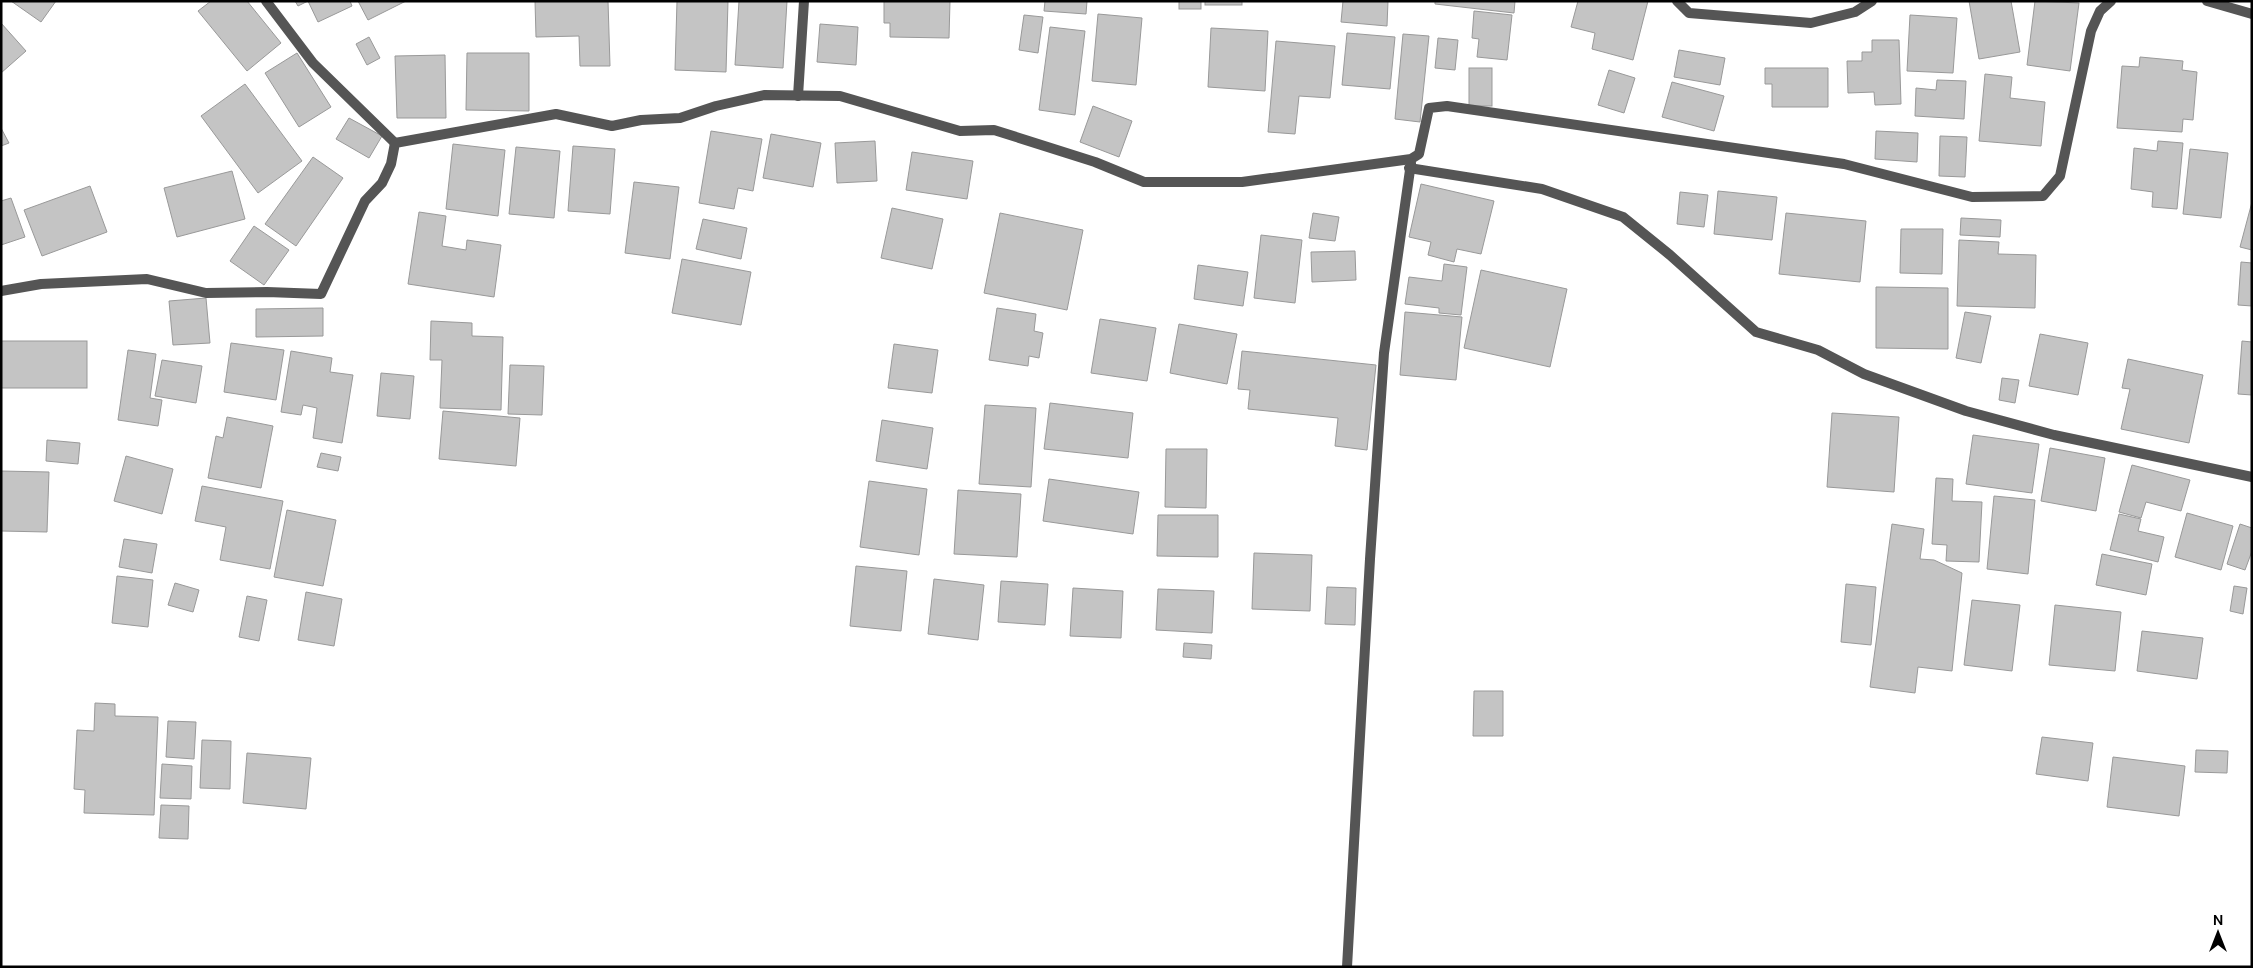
<svg xmlns="http://www.w3.org/2000/svg" width="2253" height="968" viewBox="0 0 2253 968" font-family="'DM Sans',sans-serif">
	<rect width="100%" height="100%" fill="#fff"/>
	<g fill="#c4c4c4" stroke="#999">
		<polygon points="11,1 56,1 41,22"/>
		<polygon points="211,1 247,1 281,43 247,71 198,11"/>
		<polygon points="295,1 350,1 352,6 318,22 308,1 298,6"/>
		<polygon points="358,1 406,1 368,20"/>
		<polygon points="535,1 608,1 610,66 580,66 579,36 536,37"/>
		<polygon points="677,1 728,1 726,72 675,70"/>
		<polygon points="739,1 787,1 783,68 735,65"/>
		<polygon points="884,1 950,1 949,38 890,37 890,23 884,23"/>
		<polygon points="1045,1 1087,1 1086,14 1044,11"/>
		<rect x="1179" y="1" width="22" height="8"/>
		<rect x="1205" y="1" width="37" height="4"/>
		<polygon points="1343,1 1388,1 1387,26 1341,22"/>
		<polygon points="1435,1 1515,1 1514,13 1435,4"/>
		<polygon points="1578,1 1648,1 1633,60 1592,49 1595,33 1571,27"/>
		<polygon points="1969,1 2011,1 2020,52 1979,59"/>
		<polygon points="2035,1 2079,3 2070,71 2027,65"/>
		<polygon points="1474,11 1512,15 1507,60 1477,57 1479,39 1472,38"/>
		<polygon points="1098,14 1142,18 1136,85 1092,81"/>
		<polygon points="1024,15 1043,17 1038,53 1019,50"/>
		<polygon points="1910,15 1957,18 1953,73 1907,71"/>
		<polygon points="1,23 26,51 1,73"/>
		<polygon points="820,24 858,27 856,65 817,62"/>
		<polygon points="1050,27 1085,31 1075,115 1039,110"/>
		<polygon points="1211,28 1268,31 1265,91 1208,87"/>
		<polygon points="1347,33 1395,37 1390,89 1342,85"/>
		<polygon points="1403,34 1429,36 1420,122 1395,119"/>
		<polygon points="369,37 380,58 367,65 356,44"/>
		<polygon points="1438,38 1458,40 1455,70 1435,68"/>
		<polygon points="1872,40 1899,40 1901,104 1875,105 1874,92 1848,93 1847,61 1862,61 1862,52 1872,52"/>
		<polygon points="1276,41 1335,46 1330,98 1299,96 1295,134 1268,132"/>
		<polygon points="1679,50 1725,58 1720,85 1674,77"/>
		<polygon points="297,53 331,107 299,127 265,73"/>
		<polygon points="467,53 529,53 529,111 466,110"/>
		<polygon points="445,55 446,118 397,118 395,56"/>
		<polygon points="2140,57 2183,61 2182,70 2197,72 2193,120 2183,119 2182,132 2117,128 2122,66 2139,67"/>
		<rect x="1469" y="68" width="23" height="38"/>
		<polygon points="1765,68 1828,68 1828,107 1772,107 1772,84 1765,84"/>
		<polygon points="1609,70 1635,78 1624,113 1598,105"/>
		<polygon points="1985,74 2012,77 2010,98 2045,102 2041,146 1979,141"/>
		<polygon points="1937,80 1966,81 1964,119 1915,116 1916,88 1936,90"/>
		<polygon points="1672,82 1724,96 1714,131 1662,117"/>
		<polygon points="245,84 302,161 258,193 201,116"/>
		<polygon points="1093,106 1132,121 1119,157 1080,142"/>
		<polygon points="349,118 382,136 369,158 336,139"/>
		<polygon points="1,128 9,143 1,146"/>
		<polygon points="711,131 762,139 753,191 738,188 734,209 699,203"/>
		<polygon points="1876,131 1918,133 1917,162 1875,159"/>
		<polygon points="771,134 821,143 813,187 763,178"/>
		<polygon points="1940,136 1967,137 1965,177 1939,176"/>
		<polygon points="875,141 877,181 837,183 835,143"/>
		<polygon points="2158,141 2183,143 2177,209 2152,207 2153,192 2131,189 2134,148 2157,151"/>
		<polygon points="453,144 505,150 498,216 446,209"/>
		<polygon points="573,146 615,149 610,214 568,211"/>
		<polygon points="516,147 560,151 554,218 509,214"/>
		<polygon points="2190,149 2228,153 2221,218 2183,214"/>
		<polygon points="912,152 973,161 967,199 906,190"/>
		<polygon points="313,157 343,178 296,246 265,224"/>
		<polygon points="232,171 245,219 177,237 164,188"/>
		<polygon points="634,182 679,187 670,259 625,253"/>
		<polygon points="1421,184 1494,201 1481,254 1457,249 1454,262 1428,255 1431,242 1409,237"/>
		<polygon points="90,186 107,232 42,256 24,210"/>
		<polygon points="1718,191 1777,197 1772,240 1714,234"/>
		<polygon points="1680,192 1708,195 1704,227 1677,224"/>
		<polygon points="11,198 25,237 1,245 1,201"/>
		<polygon points="2252,202 2252,250 2240,247"/>
		<polygon points="892,208 943,219 932,269 881,258"/>
		<polygon points="419,212 446,216 442,246 466,250 467,240 501,245 494,297 408,284"/>
		<polygon points="1000,213 1083,230 1067,310 984,293"/>
		<polygon points="1313,213 1339,217 1335,241 1309,238"/>
		<polygon points="1786,213 1866,221 1860,282 1779,274"/>
		<polygon points="1961,218 2001,220 2000,237 1960,235"/>
		<polygon points="703,219 747,228 741,259 696,249"/>
		<polygon points="254,226 289,250 264,285 230,261"/>
		<polygon points="1901,229 1943,229 1942,274 1900,273"/>
		<polygon points="1261,235 1302,240 1295,303 1254,298"/>
		<polygon points="1959,240 1999,242 1998,254 2036,255 2035,308 1957,306"/>
		<polygon points="1355,251 1356,280 1312,282 1311,252"/>
		<polygon points="682,259 751,272 741,325 672,313"/>
		<polygon points="2241,262 2252,263 2252,306 2238,305"/>
		<polygon points="1444,264 1467,267 1461,315 1439,313 1439,308 1405,304 1409,277 1442,281"/>
		<polygon points="1198,265 1248,272 1243,306 1194,299"/>
		<polygon points="1481,270 1567,289 1550,367 1464,348"/>
		<polygon points="1876,287 1948,288 1948,349 1876,348"/>
		<polygon points="206,298 210,343 173,345 169,301"/>
		<polygon points="323,308 323,336 256,337 256,309"/>
		<polygon points="997,308 1036,314 1034,331 1043,333 1039,358 1029,356 1028,366 989,360"/>
		<polygon points="1405,312 1462,317 1456,380 1400,375"/>
		<polygon points="1965,312 1991,316 1981,363 1956,358"/>
		<polygon points="1100,319 1156,328 1147,381 1091,373"/>
		<polygon points="431,321 472,323 472,336 503,337 501,410 440,408 442,360 430,360"/>
		<polygon points="1179,324 1237,334 1227,384 1170,373"/>
		<polygon points="2040,334 2088,343 2078,395 2029,386"/>
		<rect x="1" y="341" width="86" height="47"/>
		<polygon points="2242,341 2252,342 2252,395 2238,394"/>
		<polygon points="231,343 284,350 276,400 224,392"/>
		<polygon points="894,344 938,350 932,393 888,388"/>
		<polygon points="128,350 156,354 150,398 162,400 158,426 118,420"/>
		<polygon points="291,351 332,358 330,372 353,375 342,443 313,438 317,408 303,405 301,415 281,412"/>
		<polygon points="1242,351 1376,365 1367,450 1335,446 1338,418 1248,409 1250,390 1238,389"/>
		<polygon points="2128,359 2203,375 2189,443 2121,429 2130,389 2122,388"/>
		<polygon points="162,360 202,366 196,403 155,396"/>
		<polygon points="510,365 544,366 542,415 508,414"/>
		<polygon points="381,373 414,376 410,419 377,416"/>
		<polygon points="2002,378 2019,380 2015,403 1999,400"/>
		<polygon points="1050,403 1133,413 1128,458 1044,449"/>
		<polygon points="985,405 1036,408 1031,487 979,484"/>
		<polygon points="443,411 520,418 516,466 439,459"/>
		<polygon points="1832,413 1899,417 1894,492 1827,487"/>
		<polygon points="227,417 273,426 261,488 208,478 216,436 223,438"/>
		<polygon points="882,420 933,428 927,469 876,461"/>
		<polygon points="1973,435 2039,444 2032,493 1966,484"/>
		<polygon points="47,440 80,443 78,464 46,461"/>
		<polygon points="2050,448 2105,458 2096,511 2041,501"/>
		<polygon points="1166,449 1207,449 1206,508 1165,507"/>
		<polygon points="321,453 341,457 338,471 317,467"/>
		<polygon points="126,456 173,469 162,514 114,501"/>
		<polygon points="2132,465 2190,480 2181,511 2146,502 2141,518 2119,512"/>
		<polygon points="1,471 49,472 47,532 1,531"/>
		<polygon points="1936,478 1953,479 1952,501 1982,502 1979,562 1946,561 1947,545 1932,544"/>
		<polygon points="1049,479 1139,492 1133,534 1043,521"/>
		<polygon points="869,481 927,489 919,555 860,547"/>
		<polygon points="202,486 283,501 270,569 220,560 226,527 195,521"/>
		<polygon points="958,490 1021,494 1017,557 954,554"/>
		<polygon points="1994,496 2035,500 2028,574 1987,569"/>
		<polygon points="287,510 336,520 323,586 274,577"/>
		<polygon points="2187,513 2233,526 2221,570 2175,557"/>
		<polygon points="2119,514 2141,519 2138,531 2164,537 2158,562 2110,550"/>
		<polygon points="1158,515 1218,515 1218,557 1157,556"/>
		<polygon points="1892,524 1924,529 1920,559 1934,560 1962,573 1952,671 1918,667 1915,693 1870,687"/>
		<polygon points="2240,524 2252,528 2252,551 2245,570 2227,564"/>
		<polygon points="124,539 157,544 152,573 119,567"/>
		<polygon points="1254,553 1312,555 1310,611 1252,609"/>
		<polygon points="2102,554 2152,564 2146,595 2096,585"/>
		<polygon points="856,566 907,571 901,631 850,626"/>
		<polygon points="117,576 153,580 148,627 112,623"/>
		<polygon points="934,579 984,585 978,640 928,634"/>
		<polygon points="1001,581 1048,584 1045,625 998,622"/>
		<polygon points="175,583 199,590 193,612 168,605"/>
		<polygon points="1846,584 1876,587 1871,645 1841,642"/>
		<polygon points="2234,586 2247,588 2243,614 2230,611"/>
		<polygon points="1327,587 1356,588 1355,625 1325,624"/>
		<polygon points="1073,588 1123,591 1121,638 1070,636"/>
		<polygon points="1158,589 1214,591 1212,633 1156,630"/>
		<polygon points="306,592 342,599 334,646 298,640"/>
		<polygon points="247,596 267,600 259,641 239,637"/>
		<polygon points="1972,600 2020,605 2012,671 1964,665"/>
		<polygon points="2055,605 2121,612 2115,671 2049,665"/>
		<polygon points="2142,631 2203,638 2197,679 2137,671"/>
		<polygon points="1184,643 1212,645 1211,659 1183,657"/>
		<polygon points="1474,691 1503,691 1503,736 1473,736"/>
		<polygon points="95,703 115,704 115,716 158,717 154,815 84,813 85,790 74,789 77,730 94,731"/>
		<polygon points="168,721 196,722 194,759 166,757"/>
		<polygon points="2042,737 2093,743 2088,781 2036,774"/>
		<polygon points="202,740 231,741 230,789 200,788"/>
		<polygon points="2196,750 2228,751 2227,773 2195,772"/>
		<polygon points="247,753 311,758 306,809 243,803"/>
		<polygon points="2113,757 2185,766 2179,816 2107,807"/>
		<polygon points="162,764 192,766 191,799 160,798"/>
		<polygon points="161,805 189,806 188,839 159,838"/>
	</g>
	<g fill="none" stroke-linecap="round" stroke-linejoin="round">
		<g stroke="#555" stroke-width="10">
			<polyline points="266,1 313,63 395,143"/>
			<polyline points="1677,1 1689,13 1811,23 1855,12 1872,1"/>
			<polyline points="2207,1 2252,14"/>
			<polyline points="798,96 804,1"/>
			<polyline points="1409,168 1542,189 1623,217 1670,255 1756,332 1818,350 1864,374 1966,411 2054,435 2252,477"/>
			<polyline points="1,291 41,284 147,279 206,293 267,292 321,294 365,201 382,183 391,164 395,143 556,114 612,126 641,120 680,118 716,106 764,95 840,96 960,131 994,130 1095,162 1144,182 1242,182 1411,159 1419,154 1429,108 1447,106 1844,164 1972,197 2043,196 2060,176 2091,31 2100,11 2111,1"/>
			<polyline points="1347,967 1370,559 1384,353 1411,163"/>
		</g>
	</g>
	<rect width="2253" height="968" fill="none" stroke="#000000" stroke-width="5"/>
	<g transform="translate(2218 933)" stroke="#ffffff" stroke-width="4" paint-order="stroke">
	<path d="M0-4L9 19L0 12L-9 19Z" fill="#000000"/>
	<text y="-8" font-size="14" font-weight="bold" text-anchor="middle" fill="#000000">N</text>
	</g>
</svg>
